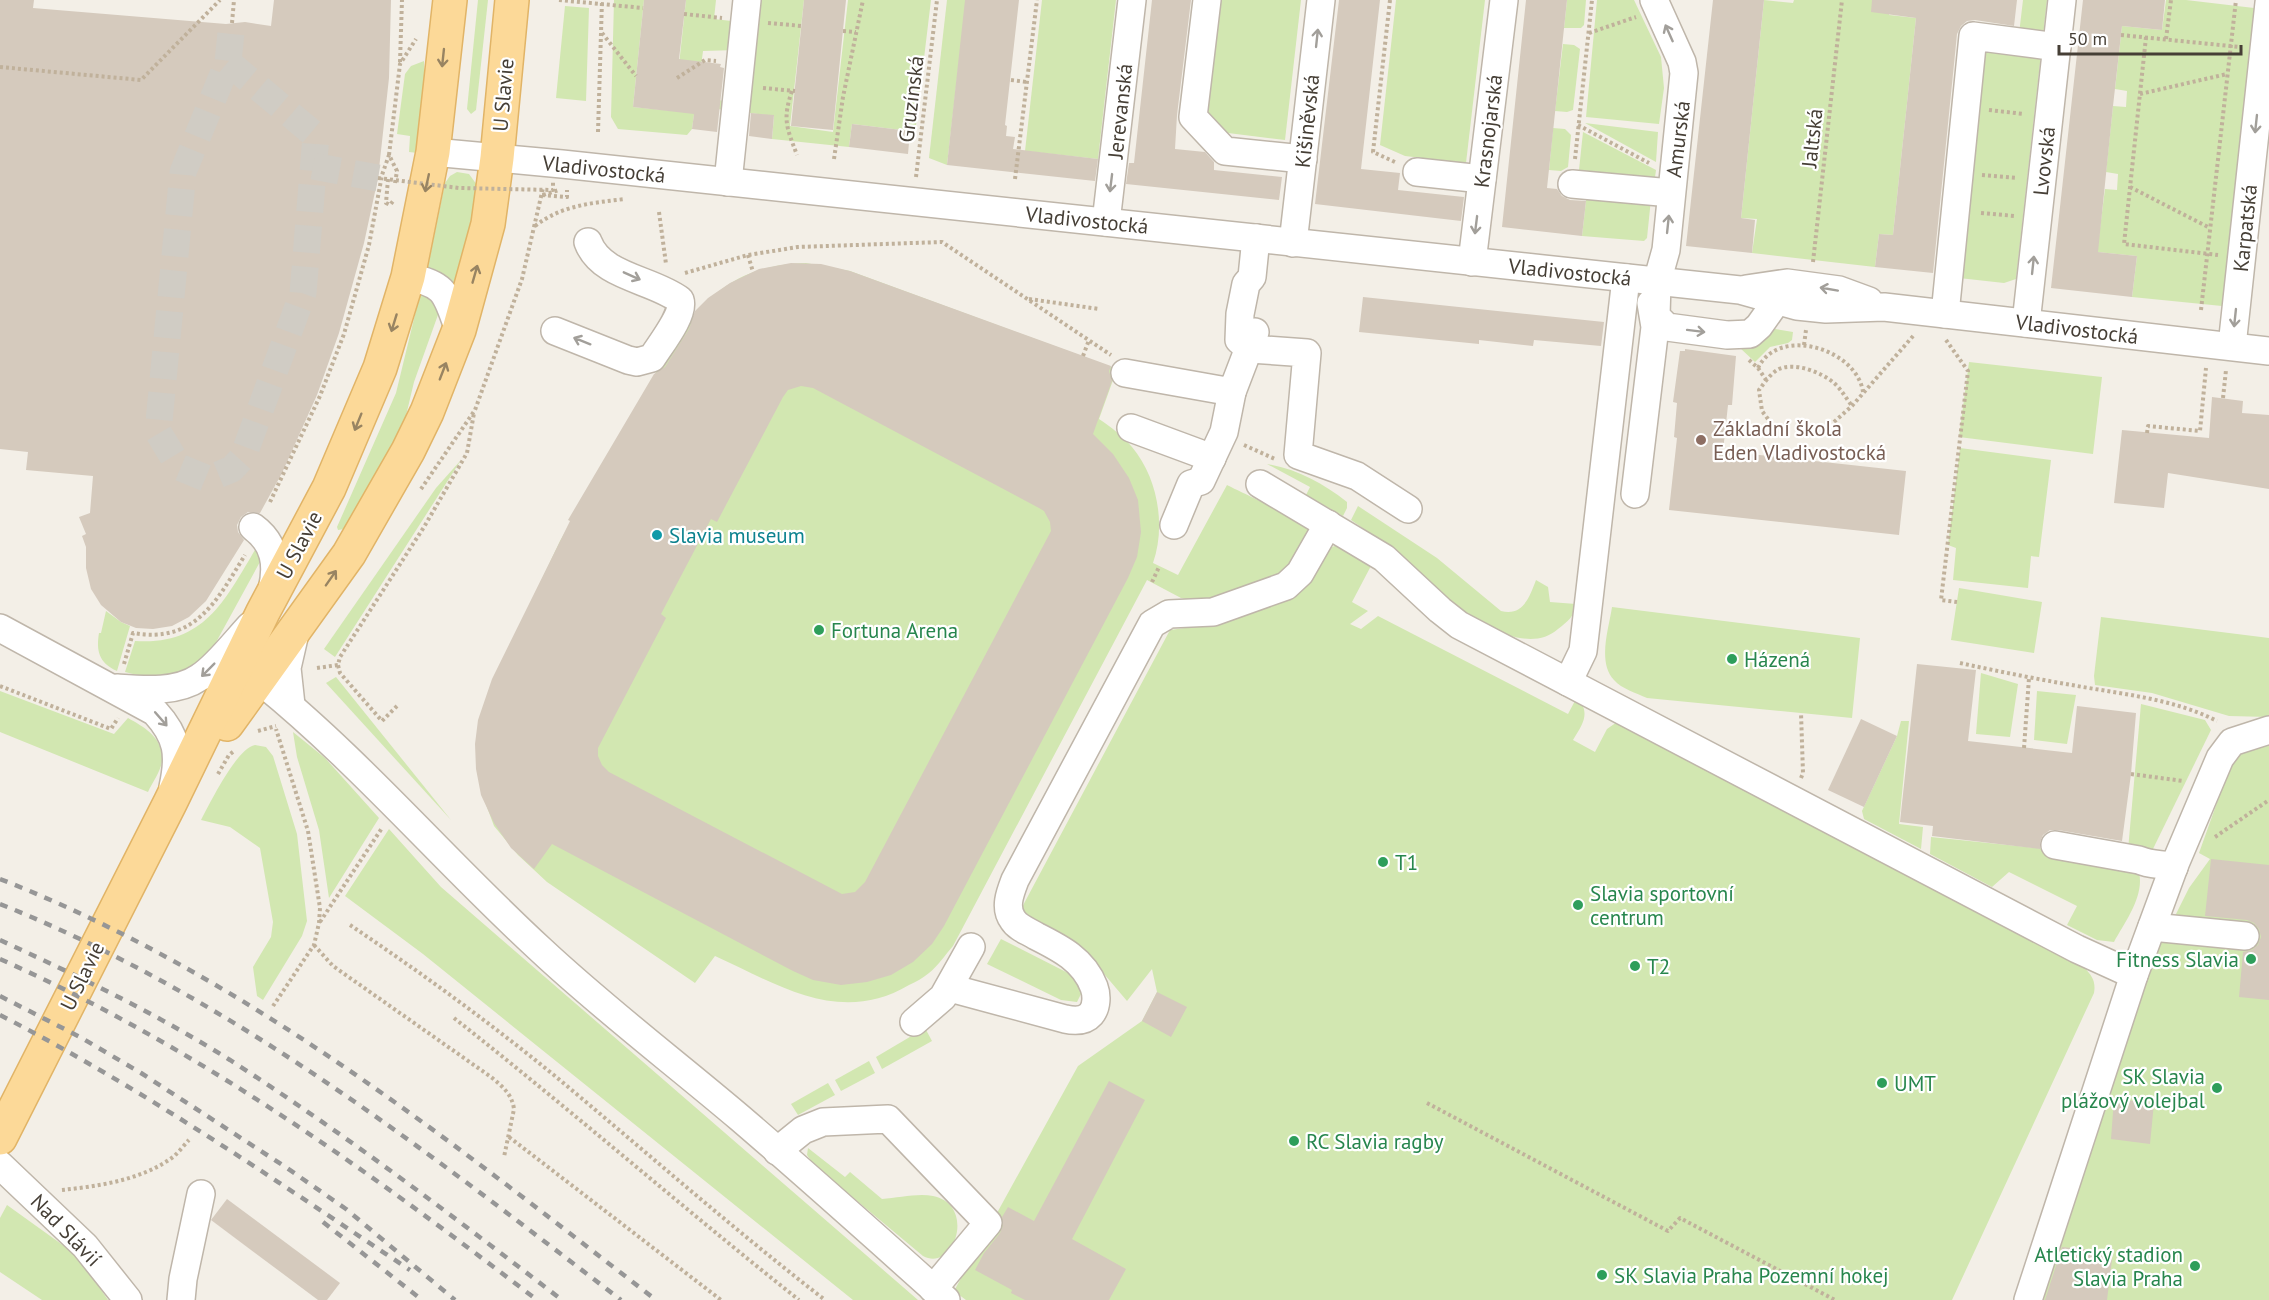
<svg xmlns="http://www.w3.org/2000/svg" width="2269" height="1300" viewBox="0 0 2269 1300" font-family="'PT Sans',sans-serif">
	<rect width="100%" height="100%" fill="#f3efe7"/>
	<g fill="#d2e7b1">
		<polygon points="478,0 488,0 476,110 471,114 467,109"/>
		<polygon points="614,0 644,0 633,107 674,111 686,0 716,0 714,19 740,22 737,50 703,51 697,98 726,101 728,110 695,107 692,129 687,135 618,129 611,117"/>
		<polygon points="755,0 804,0 790,126 833,132 848,0 931,0 916,125 910,131 852,124 849,147 772,139 774,116 742,112"/>
		<polygon points="947,0 966,0 947,165 929,158"/>
		<polygon points="1042,0 1116,0 1098,159 1025,151"/>
		<polygon points="1218,0 1301,0 1285,140 1220,132 1205,116"/>
		<polygon points="1396,0 1485,0 1466,163 1405,156 1380,145"/>
		<polygon points="1567,0 1586,0 1584,25 1581,28 1564,28"/>
		<polygon points="1597,0 1634,0 1661,57 1664,88 1659,124 1586,117"/>
		<polygon points="1764,0 1793,3 1794,0 1891,0 1889,15 1916,18 1893,235 1879,234 1875,267 1752,253 1757,219 1741,218"/>
		<polygon points="2023,0 2047,0 2016,279 2004,283 1959,278 1975,46 2017,51"/>
		<polygon points="2166,0 2186,0 2254,8 2222,306 2132,297 2137,256 2097,252 2105,189 2117,190 2118,174 2106,172 2113,106 2126,107 2127,91 2115,89 2122,26 2162,30"/>
		<polygon points="565,6 589,8 586,101 556,98"/>
		<polygon points="1563,44 1574,45 1580,49 1573,110 1567,112 1555,111"/>
		<polygon points="424,61 425,97 418,153 409,152 410,136 397,134 405,74 411,66"/>
		<polygon points="1585,123 1658,132 1656,162"/>
		<polygon points="1553,128 1565,129 1571,135 1568,167 1561,171 1549,170"/>
		<polygon points="1583,132 1656,170 1654,185 1586,178 1579,170"/>
		<polygon points="457,172 469,174 477,185 476,201 455,288 427,271 445,183 450,176"/>
		<polygon points="1587,192 1651,199 1647,238 1644,241 1582,236"/>
		<path d="M806 263 850 271 1117 369 1099 419C1111 427 1123 436 1132 447 1158 478 1166 526 1153 563L1178 575 1227 485C1240 492 1303 520 1308 529 1309 532 1309 534 1308 538L1283 574 1202 603 1181 598 1147 580 953 946C945 955 938 966 929 973 923 978 916 982 909 985 840 1026 779 985 715 956L695 983 547 882 518 855 494 826 481 791 492 685 560 541 675 339C711 290 743 265 806 263Z"/>
		<polygon points="421,290 433,294 439,312 414,382 404,424 344,529 338,530 337,527 396,393"/>
		<path d="M1775 329 1793 332 1792 340 1788 343 1770 347 1755 362 1739 347C1755 344 1764 342 1775 329Z"/>
		<polygon points="1969,362 2102,377 2093,454 1959,437"/>
		<polygon points="1960,448 2051,460 2039,557 2031,556 2028,588 1953,580 1956,548 1948,545"/>
		<polygon points="461,460 335,657 324,649 436,488"/>
		<path d="M1267 464C1297 469 1323 483 1347 502V508L1343 516 1306 495 1310 487Z"/>
		<path d="M1358 506 1437 558 1501 611C1523 617 1530 596 1536 580L1548 587 1550 602 1576 604C1574 617 1568 621 1558 629 1512 669 1425 578 1392 550 1379 539 1365 530 1351 520Z"/>
		<path d="M1339 544 1372 564 1352 602 1368 611 1350 624 1361 629 1378 616 1568 714 1577 697C1591 713 1583 724 1573 740L1595 752 1607 729 1617 722 1860 843 2084 967C2092 976 2096 981 2094 993L1952 1300H966L954 1291 1078 1066 1142 1021 1157 992 1152 969 1127 1001 1099 968 1067 938 1020 911 1170 630 1207 625 1297 592 1310 581 1325 553 1330 548Z"/>
		<path d="M258 545 267 549 214 646 202 661 180 675 145 677 125 672 135 641C206 646 226 598 258 545Z"/>
		<polygon points="1959,588 2042,602 2034,653 1951,640"/>
		<path d="M1612 607 1860 638 1852 718 1647 698C1636 693 1622 689 1614 680 1597 662 1609 628 1612 607Z"/>
		<path d="M106 611 121 622 130 626 117 671C99 663 96 651 99 633H101Z"/>
		<polygon points="2101,617 2269,638 2269,717 2229,716 2152,693 2095,685 2094,676"/>
		<polygon points="1981,673 2018,684 2010,737 1976,734"/>
		<polygon points="336,677 447,815 451,820 326,683"/>
		<path d="M0 691 114 734 128 718C144 727 164 738 162 761 161 771 152 783 148 792L0 732Z"/>
		<polygon points="2037,691 2076,695 2067,744 2034,740"/>
		<polygon points="2141,704 2205,720 2211,730 2152,851 2128,850"/>
		<polygon points="1901,721 1909,721 1899,824 1923,827 1921,849 1864,819 1862,811 1897,736"/>
		<polygon points="293,732 325,758 379,818 329,898 319,830 297,757"/>
		<polygon points="2269,741 2269,1300 2044,1300 2047,1269 2134,998 2189,888 2210,859 2199,853 2229,769 2241,752"/>
		<path d="M255 745 266 747 273 756 297 834 307 921 302 936 263 1000 257 996 253 967 271 937 273 922 260 848 230 827 201 820C210 803 237 748 255 745Z"/>
		<polygon points="389,829 441,887 918,1300 853,1300 423,954 345,896"/>
		<path d="M1931 837 2046 849 2137 866C2148 892 2126 920 2114 942L2097 940 2067 925 2077 906 2009 872 1992 887 1930 854Z"/>
		<polygon points="1001,939 1072,975 1083,990 1077,1002 1061,1000 987,964"/>
		<polygon points="925,1028 932,1041 882,1069 876,1057"/>
		<polygon points="869,1061 875,1073 841,1091 835,1080"/>
		<polygon points="828,1083 835,1095 798,1115 791,1104"/>
		<path d="M808 1148 845 1177 850 1172 882 1199C898 1198 918 1193 933 1196 977 1205 954 1273 923 1256L814 1165 807 1155Z"/>
		<polygon points="7,1205 78,1256 108,1300 42,1300 0,1272 0,1218"/>
	</g>
	<g fill="#d5cabd" fill-rule="evenodd">
		<polygon points="0,0 34,0 33,8 226,24 245,22 271,26 274,0 391,0 389,78 378,178 364,243 339,333 317,395 282,473 260,513 248,512 241,517 237,525 238,532 244,540 206,601 189,617 172,626 153,629 136,628 121,622 101,605 91,589 86,568 86,547 82,536 86,534 79,517 90,513 93,476 26,470 28,452 0,449"/>
		<polygon points="644,0 686,0 679,59 721,64 720,67 724,68 717,132 692,129 694,114 633,107"/>
		<polygon points="804,0 846,0 833,130 791,126"/>
		<polygon points="965,0 1019,0 1005,125 1007,126 1006,136 1015,137 1013,149 1098,159 1095,181 947,165"/>
		<polygon points="1152,0 1191,0 1177,115 1175,149 1205,152 1214,162 1214,170 1282,177 1279,200 1126,184 1129,163 1134,163"/>
		<polygon points="1339,0 1380,0 1361,169 1400,173 1398,190 1464,197 1461,221 1315,204"/>
		<polygon points="1526,0 1567,0 1547,188 1557,189 1562,196 1570,200 1586,201 1582,236 1502,227"/>
		<polygon points="1713,0 1764,0 1741,218 1755,220 1752,253 1686,246"/>
		<polygon points="1872,0 2017,0 2014,26 1975,20 1967,21 1961,26 1957,34 1933,273 1875,267 1879,234 1893,235 1916,18 1871,12"/>
		<polygon points="2083,0 2165,0 2162,30 2122,26 2113,106 2098,252 2137,256 2132,297 2051,288"/>
		<polygon points="751,113 774,115 772,139 749,136"/>
		<polygon points="852,124 910,131 908,154 849,147"/>
		<path d="M791 263 821 264 850 271 1111 366 1109 371 1112 381 1093 434 1113 454 1129 478 1138 500 1141 532 1137 557 1128 578 944 926 932 944 913 962 891 975 867 982 841 985 813 980 793 971 552 844 534 869 511 848 494 823 481 795 476 769 475 744 478 720 492 679 570 521 568 520 654 374 665 367 689 329 695 311 708 298 730 283 759 269ZM801 386 813 388 1039 508 1044 511 1050 522 1051 531 865 882 855 892 842 894 609 772 602 765 598 756V748L666 618 661 614 711 519 717 522 783 397 788 390Z"/>
		<polygon points="1363,297 1604,322 1601,346 1534,340 1533,346 1479,340 1479,344 1359,332"/>
		<polygon points="1685,349 1736,356 1732,405 1728,405 1723,451 1906,471 1899,535 1669,510 1677,438 1674,437 1677,403 1673,402 1680,351 1685,351"/>
		<polygon points="2212,397 2243,401 2242,413 2269,415 2269,489 2168,473 2164,508 2114,503 2122,430 2209,438"/>
		<polygon points="1917,664 1976,670 1968,741 2072,753 2077,706 2136,713 2131,774 2122,841 2058,830 2050,830 2043,835 2040,842 2040,849 1932,836 1933,826 1900,822"/>
		<polygon points="1861,719 1897,736 1864,807 1828,790"/>
		<polygon points="2211,859 2269,865 2269,1000 2239,997 2243,952 2252,950 2258,945 2261,937 2259,929 2254,923 2247,920 2205,916"/>
		<polygon points="1157,992 1187,1007 1171,1037 1142,1021"/>
		<polygon points="1109,1081 1145,1100 1072,1239 1126,1269 1109,1300 1025,1300 1011,1293 1012,1290 975,1270 984,1253 1000,1233 1003,1226 1002,1217 1008,1207 1034,1221"/>
		<polygon points="2114,1099 2154,1103 2150,1144 2111,1139"/>
		<polygon points="227,1199 340,1283 327,1300 318,1300 211,1220"/>
		<polygon points="2062,1247 2113,1252 2107,1300 2045,1300"/>
	</g>
	<g fill="none" stroke-linecap="round" stroke-linejoin="round">
		<g stroke="#d0ccc4" stroke-width="27" stroke-dasharray="27 14" stroke-linecap="butt">
			<polyline points="228,62 316,136 303,293 243,457 232,469 208,479 179,467 158,432 183,172 228,62 232,23"/>
			<polyline points="313,166 378,178"/>
		</g>
		<defs>
			<g id="minor">
				<polyline points="1207,0 1193,117 1225,151 1303,159"/>
				<polyline points="1654,0 1682,62 1684,73 1666,250 1657,282 1656,316 1667,327 1727,335 1750,334 1759,326 1776,302"/>
				<polyline points="433,152 562,164 1740,290 1797,306 1826,309 1884,307 2269,351"/>
				<polyline points="1417,172 1482,179"/>
				<polyline points="728,182 747,0"/>
				<polyline points="1572,184 1671,193"/>
				<polyline points="1106,222 1132,0"/>
				<polyline points="1256,238 1252,277 1246,284 1240,314 1239,340 1250,349 1307,353 1298,455 1357,476 1408,509"/>
				<polyline points="1293,243 1321,0"/>
				<polyline points="1472,262 1504,0"/>
				<path d="M408 277C447 284 446 295 459 330"/>
				<polyline points="1746,289 1787,283 1839,290 1869,301"/>
				<polyline points="1945,314 1973,36 2057,47"/>
				<polyline points="2026,323 2062,0"/>
				<path d="M555 331 628 360 637 362 652 358C660 345 685 314 680 300 652 279 601 277 588 242"/>
				<polyline points="2232,346 2269,3"/>
				<polyline points="1125,373 1232,392 1255,332"/>
				<polyline points="1131,428 1212,458"/>
				<polyline points="1260,484 1384,558 1440,610 1459,625 2077,949 2134,975"/>
				<polyline points="1635,494 1655,327 1651,303"/>
				<polyline points="1174,525 1191,484 1201,481 1224,432 1232,392"/>
				<path d="M253 527C275 543 278 565 272 590"/>
				<path d="M0 628 155 712C178 737 180 755 173 787"/>
				<path d="M258 659 259 680C360 761 445 862 541 950 604 1009 674 1062 740 1118 810 1178 878 1239 946 1300"/>
				<polyline points="1568,682 1583,651 1626,278"/>
				<path d="M117 688C144 690 177 693 200 677 216 667 236 641 250 626"/>
				<polyline points="291,705 287,668 295,633"/>
				<path d="M2055 845 2139 860C2150 865 2162 864 2174 867"/>
				<polyline points="2152,927 2245,936"/>
				<path d="M950 988 1065 1019C1074 1021 1084 1022 1091 1014 1097 1007 1097 995 1094 987 1084 960 1060 948 1036 936 1028 931 1018 928 1013 920 1004 908 1010 893 1015 880L1152 624 1169 614 1213 612 1286 586 1300 573 1328 524"/>
				<polyline points="914,1022 943,997 971,947"/>
				<polyline points="777,1151 803,1130 823,1122 888,1119 988,1223 933,1289"/>
				<polyline points="0,1165 85,1246 128,1300"/>
				<polyline points="181,1300 183,1279 201,1194"/>
				<polyline points="2028,1300 2134,975 2175,864 2220,758 2232,742 2269,730"/>
			</g>
			<g id="major">
				<polyline points="227,724 349,554 408,451 427,412 459,330 488,224 497,158 512,0"/>
				<polyline points="0,1138 170,803 263,612 329,488 380,368 408,277 433,152 450,0"/>
			</g>
		</defs>
		<use href="#minor" stroke="#bfb6aa" stroke-width="30"/>
		<use href="#major" stroke="#e1b467" stroke-width="36"/>
		<g stroke="#c0b19b" stroke-width="4" stroke-dasharray="3 3" stroke-linecap="butt">
			<polyline points="559,0 643,8"/>
			<polyline points="1390,0 1373,152 1395,162"/>
			<polyline points="684,14 722,18"/>
			<polyline points="232,23 234,0"/>
			<polyline points="768,23 802,26"/>
			<polyline points="843,31 856,32"/>
			<polyline points="602,33 636,76"/>
			<polyline points="1589,33 1636,17"/>
			<polyline points="2121,35 2240,47"/>
			<polyline points="2146,37 2124,244 2218,255"/>
			<polyline points="2166,39 2171,0"/>
			<polyline points="400,62 402,0"/>
			<polyline points="0,67 141,80 220,0"/>
			<polyline points="677,78 705,60 716,61"/>
			<polyline points="1011,80 1027,82"/>
			<polyline points="763,88 795,91"/>
			<path d="M792 91C782 120 787 128 797 155"/>
			<polyline points="2140,94 2227,74"/>
			<polyline points="1989,110 2024,114"/>
			<polyline points="1578,125 1649,163"/>
			<polyline points="598,132 602,0"/>
			<polyline points="834,159 843,97 863,0"/>
			<polyline points="1575,159 1592,0"/>
			<polyline points="1982,175 2017,178"/>
			<polyline points="916,177 937,0"/>
			<polyline points="388,179 386,203 390,205 394,200"/>
			<polyline points="1015,179 1037,0"/>
			<polyline points="395,183 397,171 389,155 400,64 416,39"/>
			<polyline points="2130,187 2210,228"/>
			<polyline points="542,195 567,197 567,190"/>
			<polyline points="543,195 559,190"/>
			<polyline points="659,212 666,264"/>
			<polyline points="1981,213 2015,216"/>
			<path d="M535 226C562 205 592 203 625 199"/>
			<polyline points="748,255 753,272"/>
			<polyline points="1813,262 1842,0"/>
			<polyline points="685,273 748,255 798,247 942,242 1111,355"/>
			<polyline points="1029,299 1099,309"/>
			<polyline points="2201,310 2236,0"/>
			<polyline points="1946,340 1968,371 1941,600 1957,602"/>
			<polyline points="1804,345 1806,330"/>
			<polyline points="1083,356 1089,340"/>
			<polyline points="1749,360 1758,368 1766,380"/>
			<path d="M1758 368C1779 325 1857 349 1863 392"/>
			<polyline points="2223,398 2226,370"/>
			<path d="M1768 419 1762 411 1759 390C1764 383 1771 373 1779 369 1795 362 1821 372 1834 383 1841 389 1846 398 1852 406"/>
			<polyline points="1834,422 1852,406 1914,335"/>
			<polyline points="2147,433 2148,426 2200,431 2206,368"/>
			<polyline points="1244,445 1275,459"/>
			<polyline points="421,489 475,410 522,279 543,188"/>
			<polyline points="270,502 320,396 344,334 369,245 382,175 389,155"/>
			<polyline points="1152,582 1159,567"/>
			<path d="M1960 663C2001 672 2042 680 2083 687 2129 695 2176 700 2217 721"/>
			<path d="M124 664 133 633C196 644 217 600 245 555"/>
			<polyline points="317,668 338,665"/>
			<polyline points="0,686 111,729 118,718"/>
			<polyline points="397,706 382,721 340,673 338,665 340,657 424,527 467,453 474,413"/>
			<polyline points="258,731 276,726"/>
			<polyline points="2024,748 2029,678"/>
			<polyline points="218,774 229,755 234,751"/>
			<polyline points="2131,774 2183,781"/>
			<polyline points="1801,778 1803,773 1801,713"/>
			<polyline points="2215,837 2269,800"/>
			<polyline points="320,922 382,828"/>
			<path d="M350 925C420 972 489 1022 555 1076 645 1151 732 1228 825 1300"/>
			<path d="M314 945 333 966 491 1077C502 1086 512 1094 514 1109L504 1157"/>
			<polyline points="273,1006 314,945 319,923 320,908 308,831 276,729"/>
			<path d="M454 1018C571 1110 683 1208 799 1300"/>
			<polyline points="1427,1103 1668,1231 1680,1218 1835,1300"/>
			<polyline points="509,1137 721,1300"/>
			<path d="M62 1190C99 1186 142 1180 173 1157 179 1152 184 1145 189 1140"/>
		</g>
		<use href="#minor" stroke="#fff" stroke-width="27"/>
		<use href="#major" stroke="#fcd998" stroke-width="33"/>
		<g stroke="#969696" stroke-width="4.5" stroke-dasharray="8 8" stroke-linecap="butt">
			<path d="M0 879C245 975 450 1141 656 1300"/>
			<path d="M0 904C230 996 426 1151 621 1300"/>
			<path d="M0 940C78 976 157 1014 230 1060 345 1134 454 1217 562 1300"/>
			<path d="M0 959C197 1047 366 1169 537 1300"/>
			<polyline points="0,996 80,1037 141,1073 287,1168 346,1209 455,1300"/>
			<path d="M0 1015C144 1089 276 1181 410 1270"/>
			<polyline points="323,1222 422,1300"/>
		</g>
		<polyline stroke="#c0b19b" stroke-width="4" stroke-dasharray="3 3" stroke-linecap="butt" points="378,178 459,188 553,190 553,182"/>
	</g>
	<defs><path id="oneway-shaft" d="M-6 0H5M1.5-3L5.5 0L1.5 3" fill="none" stroke-width="1.6" stroke-linecap="round" stroke-linejoin="round" transform="scale(1.5)"/></defs>
	<g stroke="#a29f9a">
		<use href="#oneway-shaft" transform="translate(1669 33) rotate(-114)"/>
		<use href="#oneway-shaft" transform="translate(1317 38) rotate(-84)"/>
		<use href="#oneway-shaft" transform="translate(2256 124) rotate(96)"/>
		<use href="#oneway-shaft" transform="translate(1111 183) rotate(97)"/>
		<use href="#oneway-shaft" transform="translate(1668 224) rotate(-84)"/>
		<use href="#oneway-shaft" transform="translate(1476 225) rotate(97)"/>
		<use href="#oneway-shaft" transform="translate(2033 265) rotate(-84)"/>
		<use href="#oneway-shaft" transform="translate(632 276) rotate(24)"/>
		<use href="#oneway-shaft" transform="translate(1829 289) rotate(-170)"/>
		<use href="#oneway-shaft" transform="translate(2235 318) rotate(96)"/>
		<use href="#oneway-shaft" transform="translate(1696 331) rotate(7)"/>
		<use href="#oneway-shaft" transform="translate(582 341) rotate(-158)"/>
		<use href="#oneway-shaft" transform="translate(208 670) rotate(135)"/>
		<use href="#oneway-shaft" transform="translate(161 719) rotate(49)"/>
	</g>
	<g stroke="#988462">
		<use href="#oneway-shaft" transform="translate(443 58) rotate(96)"/>
		<use href="#oneway-shaft" transform="translate(427 183) rotate(102)"/>
		<use href="#oneway-shaft" transform="translate(475 274) rotate(-74)"/>
		<use href="#oneway-shaft" transform="translate(394 323) rotate(107)"/>
		<use href="#oneway-shaft" transform="translate(443 371) rotate(-69)"/>
		<use href="#oneway-shaft" transform="translate(358 422) rotate(112)"/>
		<use href="#oneway-shaft" transform="translate(331 578) rotate(-55)"/>
	</g>
	<circle fill="#8d6e63" stroke="#fff" stroke-width="2" cx="1701" cy="440" r="6"/>
	<circle fill="#0f9aa8" stroke="#fff" stroke-width="2" cx="657" cy="535" r="6"/>
	<g fill="#2e9e5b" stroke="#fff" stroke-width="2">
		<circle cx="819" cy="630" r="6"/>
		<circle cx="1732" cy="659" r="6"/>
		<circle cx="1383" cy="862" r="6"/>
		<circle cx="1578" cy="905" r="6"/>
		<circle cx="2251" cy="959" r="6"/>
		<circle cx="1635" cy="966" r="6"/>
		<circle cx="1882" cy="1083" r="6"/>
		<circle cx="2217" cy="1088" r="6"/>
		<circle cx="1294" cy="1141" r="6"/>
		<circle cx="2195" cy="1266" r="6"/>
		<circle cx="1602" cy="1275" r="6"/>
	</g>
	<g text-anchor="middle" dominant-baseline="central" stroke-width="4.5" stroke-linejoin="round" paint-order="stroke">
		<g font-size="21" fill="#463f36" stroke="#fff">
			<text transform="translate(503 95) rotate(-85)">U Slavie</text>
			<text transform="translate(911 99) rotate(-83)">Gruzínská</text>
			<text transform="translate(1120 111) rotate(-84)">Jerevanská</text>
			<text transform="translate(1307 121) rotate(-84)">Kišiněvská</text>
			<text transform="translate(1488 131) rotate(-83)">Krasnojarská</text>
			<text transform="translate(1812 138) rotate(-84)">Jaltská</text>
			<text transform="translate(1678 139) rotate(-83)">Amurská</text>
			<text transform="translate(2044 161) rotate(-84)">Lvovská</text>
			<text transform="translate(604 169) rotate(6)">Vladivostocká</text>
			<text transform="translate(1087 220) rotate(6)">Vladivostocká</text>
			<text transform="translate(2245 228) rotate(-84)">Karpatská</text>
			<text transform="translate(1570 272) rotate(6)">Vladivostocká</text>
			<text transform="translate(2077 329) rotate(7)">Vladivostocká</text>
			<text transform="translate(299 545) rotate(-62)">U Slavie</text>
			<text transform="translate(82 976) rotate(-64)">U Slavie</text>
			<text transform="translate(66 1230) rotate(46)">Nad Slávií</text>
		</g>
		<g font-size="21" fill="#785e54" stroke="#fff" text-anchor="start">
			<text x="1713" y="428">Základní škola<tspan x="1713" dy="24">Eden Vladivostocká</tspan></text>
		</g>
		<g font-size="21" fill="#0d838f" stroke="#fff" text-anchor="start">
			<text x="669" y="535">Slavia museum</text>
		</g>
		<g font-size="21" fill="#27864d" stroke="#fff" text-anchor="start">
			<text x="831" y="630">Fortuna Arena</text>
			<text x="1744" y="659">Házená</text>
			<text x="1395" y="862">T1</text>
			<text x="1590" y="893">Slavia sportovní<tspan x="1590" dy="24">centrum</tspan></text>
			<text x="2239" y="959" text-anchor="end">Fitness Slavia</text>
			<text x="1647" y="966">T2</text>
			<text x="2205" y="1076" text-anchor="end">SK Slavia<tspan x="2205" dy="24">plážový volejbal</tspan></text>
			<text x="1894" y="1083">UMT</text>
			<text x="1306" y="1141">RC Slavia ragby</text>
			<text x="2183" y="1254" text-anchor="end">Atletický stadion<tspan x="2183" dy="24">Slavia Praha</tspan></text>
			<text x="1614" y="1275">SK Slavia Praha Pozemní hokej</text>
		</g>
	</g>
	<path d="M2059 45v9h182v-9" fill="none" stroke="#463f36" stroke-width="3"/>
	<text x="2068" y="45" font-size="18" fill="#463f36" stroke="#ffffff" stroke-width="4.5" paint-order="stroke">50 m</text>
</svg>
